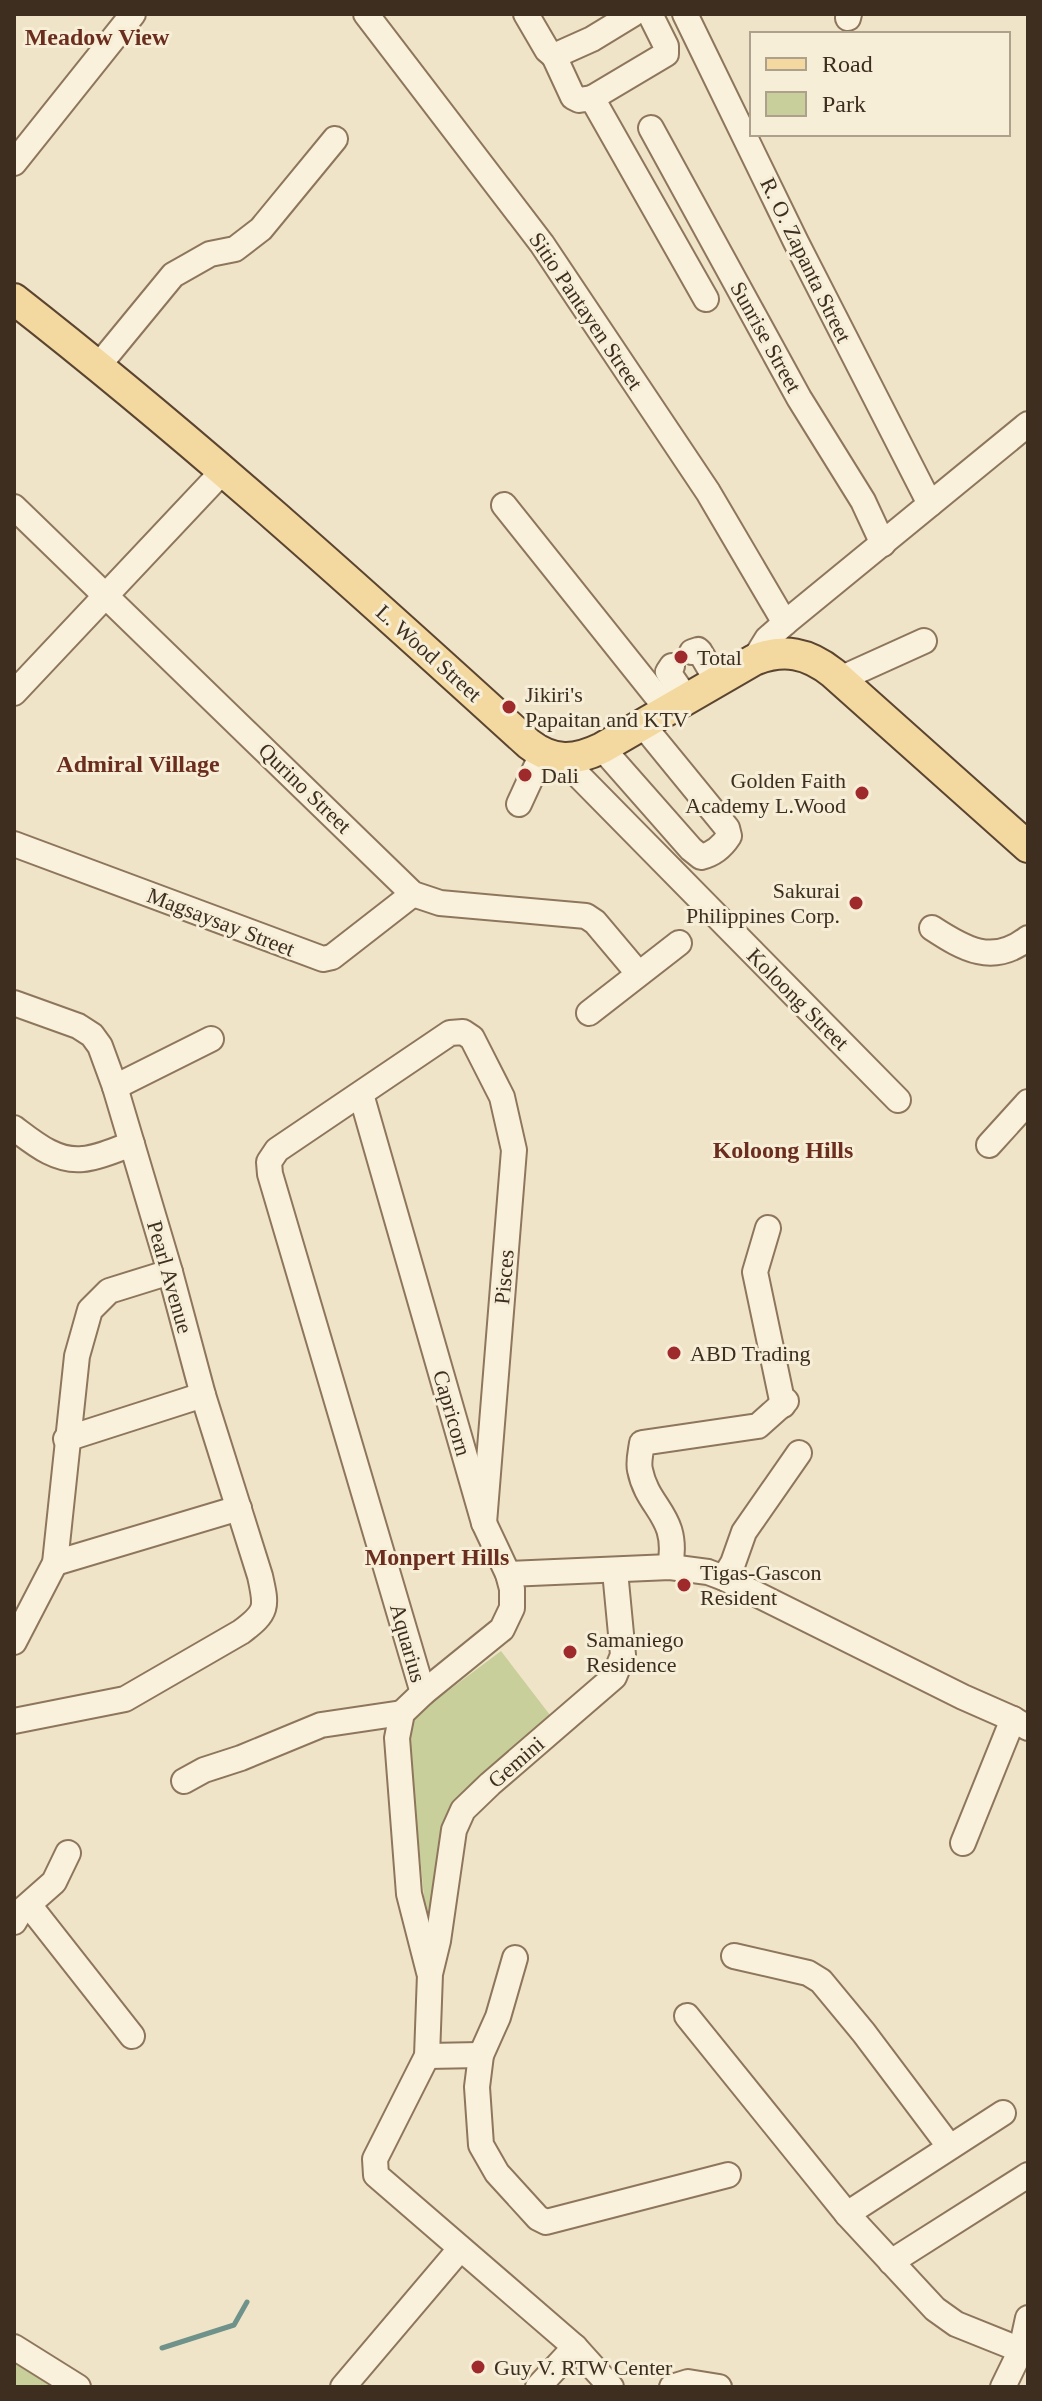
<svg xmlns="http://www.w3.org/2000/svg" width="1042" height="2401" viewBox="0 0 1042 2401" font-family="Georgia,serif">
	<rect width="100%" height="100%" fill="#f0e4c8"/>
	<g fill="#c9cf9b">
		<polygon points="501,1651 550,1715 463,1791 453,1805 428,1937 408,1736 417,1714"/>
		<polygon points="14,2360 64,2387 14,2387"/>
	</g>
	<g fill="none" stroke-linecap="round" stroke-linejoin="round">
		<polyline stroke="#6f938a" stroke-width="5" points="162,2348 234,2325 247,2302"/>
		<defs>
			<g id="minor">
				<polyline points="366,14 542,244 708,492 785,623"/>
				<polyline points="526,14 547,50 554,56 592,39 633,14"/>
				<polyline points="685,14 796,242 930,504"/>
				<polyline points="848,18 849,14"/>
				<polyline points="554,56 573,97 579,100 592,98 706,299"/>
				<polyline points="592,98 666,54 666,46 650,14"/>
				<polyline points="651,128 799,398 863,501 883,544"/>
				<polyline points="14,163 133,14"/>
				<polyline points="99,365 173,275 210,254 235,249 261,229 335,139"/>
				<polyline points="504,505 667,709"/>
				<polyline points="14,507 413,894 440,903 586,916 595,922 638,973"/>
				<polyline points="692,652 698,650 700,652 717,681"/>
				<polyline points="754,660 767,639 785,623 1028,424"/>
				<polyline points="672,666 668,672 686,698"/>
				<polyline points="840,679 924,641"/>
				<polyline points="14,693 224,470"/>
				<path d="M602 748 691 849 701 857C714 854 722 847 729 836L727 828 642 724"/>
				<polyline points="566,760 577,774 898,1100"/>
				<polyline points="519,804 542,754"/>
				<polyline points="14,844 323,959 332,957 413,894"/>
				<path d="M932 928C964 949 993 966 1028 938"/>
				<path d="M14 1003 78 1026 92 1035 100 1046 115 1087 170 1272 203 1395 260 1576C267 1607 268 1612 241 1632L125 1699 14 1721"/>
				<polyline points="589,1013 679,943"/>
				<polyline points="115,1087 211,1039"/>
				<polyline points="361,1094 484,1523 508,1574 512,1589 512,1608 502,1629 423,1693 402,1713 397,1738 409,1894 429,1972"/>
				<path d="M14 1128C34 1143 56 1162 83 1159 99 1158 117 1149 132 1144"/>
				<polyline points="989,1145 1028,1102"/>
				<polyline points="768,1228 755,1272 783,1405"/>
				<polyline points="66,1439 203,1395"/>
				<polyline points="55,1563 239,1508"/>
				<path d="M670 1567C680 1515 648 1510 640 1470 638 1462 641 1451 642 1443L758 1426 786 1401"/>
				<polyline points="508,1574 670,1567 708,1572 724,1578 963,1697 1013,1719 1028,1728"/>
				<polyline points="724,1578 733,1563 744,1532 799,1453"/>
				<polyline points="14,1642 55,1563 77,1356 90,1310 109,1291 170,1272"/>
				<polyline points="423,1693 270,1174 269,1162 277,1150 450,1033 463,1032 472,1038 502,1097 514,1150 484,1523"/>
				<polyline points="184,1781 204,1770 241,1758 321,1725 402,1713"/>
				<polyline points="963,1843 1013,1719"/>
				<polyline points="29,1905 132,2036"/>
				<polyline points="14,1922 20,1912 54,1882 68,1853"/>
				<polyline points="734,1956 808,1973 821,1981 864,2033 949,2146"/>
				<polyline points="515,1958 498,2017 481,2055 477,2087 481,2145 497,2173 538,2218 546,2222 728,2175"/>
				<polyline points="687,2016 847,2214 935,2309 956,2324 1021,2350"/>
				<polyline points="427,2056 481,2055"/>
				<polyline points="847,2214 1003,2113"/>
				<polyline points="891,2262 1028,2175"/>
				<polyline points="14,2347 78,2387"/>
				<polyline points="343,2387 460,2249"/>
				<polyline points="538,2387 575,2347"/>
				<polyline points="611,2387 575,2347 376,2175 375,2159 427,2056 430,1974 438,1941 454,1830 463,1810 490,1784 614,1677 623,1655 615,1571"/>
				<polyline points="672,2387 688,2382 719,2387"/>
				<polyline points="1003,2387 1021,2350 1028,2318"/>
			</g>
			<path id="major" d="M14 299C193 439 361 591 529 744 554 763 575 761 602 748L754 660C784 648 808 653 833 673L1028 847"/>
		</defs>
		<use href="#minor" stroke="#8d765c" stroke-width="28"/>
		<use href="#major" stroke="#5b4430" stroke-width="34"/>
		<use href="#minor" stroke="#faf1dc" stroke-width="24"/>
		<use href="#major" stroke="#f3d9a0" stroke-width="30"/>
	</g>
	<g fill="#9e2a2b" stroke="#f7eed8" stroke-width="3">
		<circle cx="681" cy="657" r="8"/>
		<circle cx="509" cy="707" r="8"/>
		<circle cx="525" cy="775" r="8"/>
		<circle cx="862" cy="793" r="8"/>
		<circle cx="856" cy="903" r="8"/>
		<circle cx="674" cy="1353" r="8"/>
		<circle cx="684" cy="1585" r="8"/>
		<circle cx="570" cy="1652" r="8"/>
		<circle cx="478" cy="2367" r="8"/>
	</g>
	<g text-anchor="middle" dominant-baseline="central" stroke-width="6" stroke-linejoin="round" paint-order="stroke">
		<g font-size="22" fill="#3d2e20" stroke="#f7eed8">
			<text transform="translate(806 260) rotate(64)">R. O. Zapanta Street</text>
			<text transform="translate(586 311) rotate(56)">Sitio Pantayen Street</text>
			<text transform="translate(766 337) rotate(61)">Sunrise Street</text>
			<text transform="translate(429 653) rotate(42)">L. Wood Street</text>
			<text transform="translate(305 788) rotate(44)">Qurino Street</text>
			<text transform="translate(221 922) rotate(21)">Magsaysay Street</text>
			<text transform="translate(798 999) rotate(45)">Koloong Street</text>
			<text transform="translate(170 1277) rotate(74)">Pearl Avenue</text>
			<text transform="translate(504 1277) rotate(-85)">Pisces</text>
			<text transform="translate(452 1413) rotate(74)">Capricorn</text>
			<text transform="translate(408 1643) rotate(74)">Aquarius</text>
			<text transform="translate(516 1762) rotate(-41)">Gemini</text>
		</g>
		<g font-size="22" fill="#3d2e20" stroke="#f7eed8" text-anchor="start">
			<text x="697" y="657">Total</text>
			<text x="525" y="694">Jikiri's<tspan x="525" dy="25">Papaitan and KTV</tspan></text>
			<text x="541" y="775">Dali</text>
			<text x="846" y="780" text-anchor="end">Golden Faith<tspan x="846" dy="25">Academy L.Wood</tspan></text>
			<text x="840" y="890" text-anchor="end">Sakurai<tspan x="840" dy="25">Philippines Corp.</tspan></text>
			<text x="690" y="1353">ABD Trading</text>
			<text x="700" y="1572">Tigas-Gascon<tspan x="700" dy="25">Resident</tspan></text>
			<text x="586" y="1639">Samaniego<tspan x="586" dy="25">Residence</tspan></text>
			<text x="494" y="2367">Guy V. RTW Center</text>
		</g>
		<g font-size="24" font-weight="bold" fill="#6b2e1e" stroke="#f7eed8">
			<text x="97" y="37">Meadow View</text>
			<text x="138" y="764">Admiral Village</text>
			<text x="783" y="1150">Koloong Hills</text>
			<text x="437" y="1557">Monpert Hills</text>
		</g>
	</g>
	<rect width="1042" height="2401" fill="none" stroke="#3d2e20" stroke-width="32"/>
	<rect x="750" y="32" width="260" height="104" fill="#f7eed8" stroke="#ada18e" stroke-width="2"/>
	<rect x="766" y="58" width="40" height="12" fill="#f3d9a0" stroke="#ada18e" stroke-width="2"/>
	<text x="822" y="72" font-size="24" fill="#3d2e20">Road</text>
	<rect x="766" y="92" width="40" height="24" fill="#c9cf9b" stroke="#ada18e" stroke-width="2"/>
	<text x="822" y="112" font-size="24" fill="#3d2e20">Park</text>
</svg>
